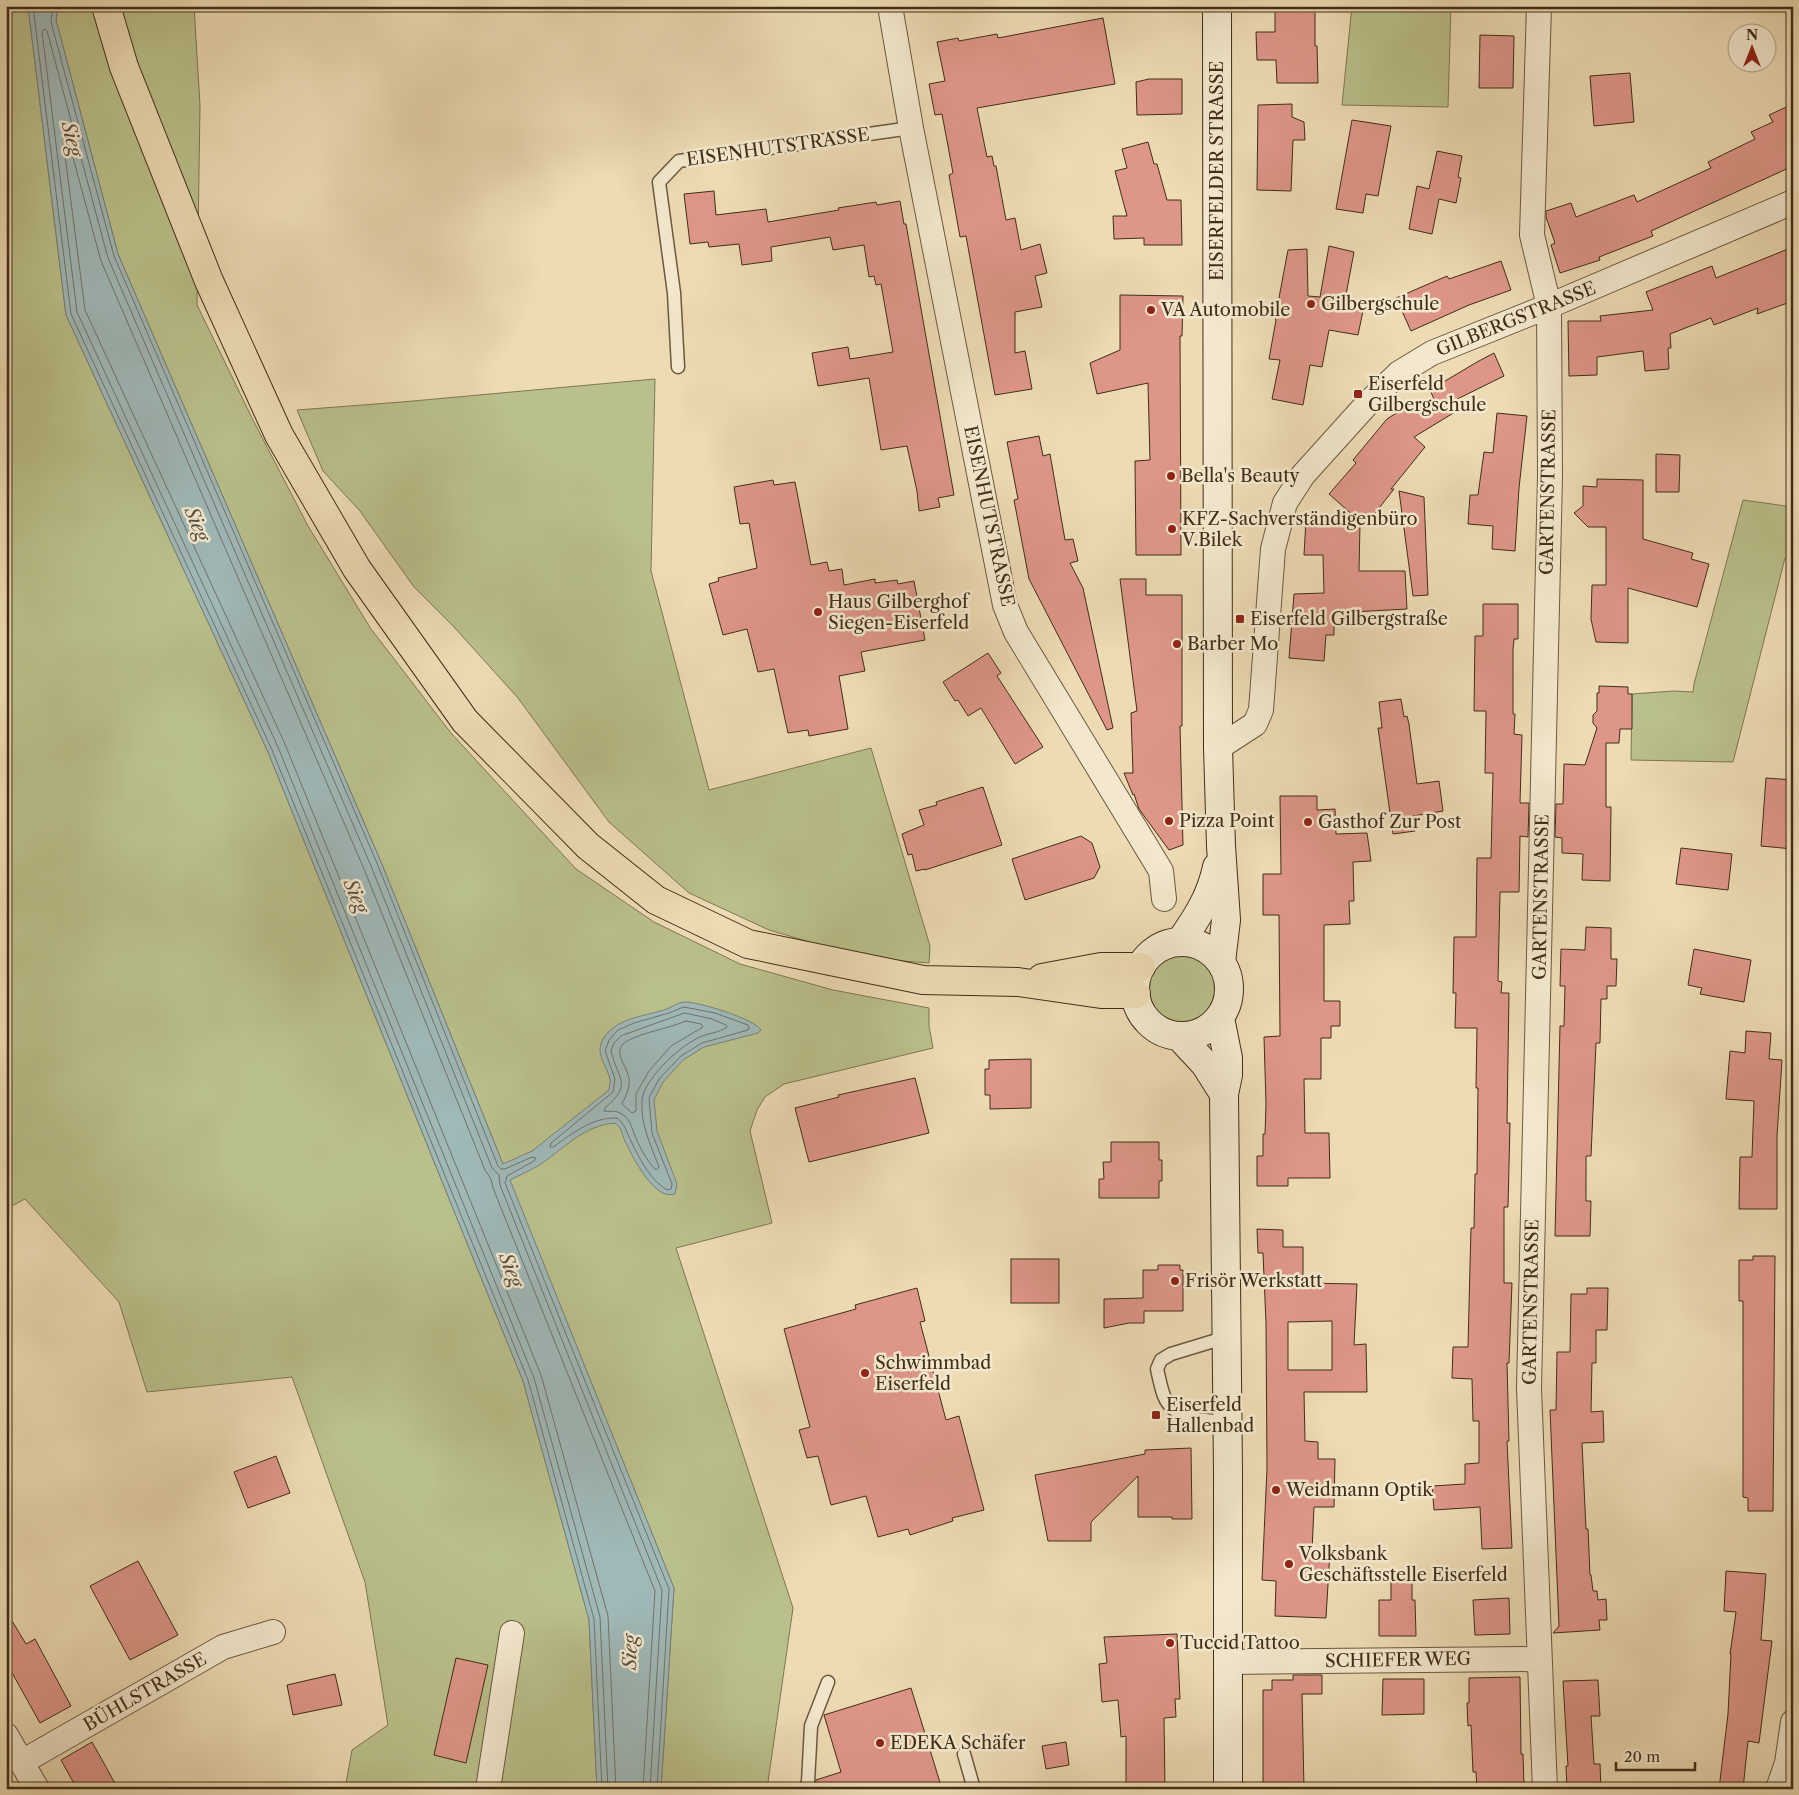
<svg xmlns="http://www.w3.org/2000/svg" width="1799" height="1795" viewBox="0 0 1799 1795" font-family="'Libre Caslon Text',serif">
	<rect width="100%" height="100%" fill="#eddbb3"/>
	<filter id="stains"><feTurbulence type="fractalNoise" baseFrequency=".004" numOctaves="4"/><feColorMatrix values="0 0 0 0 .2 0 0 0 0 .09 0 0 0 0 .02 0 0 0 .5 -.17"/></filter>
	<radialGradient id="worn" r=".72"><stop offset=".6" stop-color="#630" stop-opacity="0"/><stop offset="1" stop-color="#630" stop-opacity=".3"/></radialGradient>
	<g fill="#bac08b" stroke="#7e7752">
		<polygon points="6,6 28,6 66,315 268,752 523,1381 589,1620 597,1789 345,1789 352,1750 388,1725 365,1582 292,1377 147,1392 119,1302 25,1199 6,1209"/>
		<polygon points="58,6 194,6 200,105 197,305 253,420 308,526 371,629 451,733 576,869 654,922 740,964 833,990 929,1008 929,1026 933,1048 784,1084 765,1097 757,1110 750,1131 772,1223 676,1248 793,1608 767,1789 661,1789 674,1588 381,862 118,254 56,20"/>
		<polygon points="1352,6 1451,6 1448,107 1342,105"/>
		<polygon points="655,379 651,571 709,790 871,748 930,946 929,963 864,958 769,930 689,893 609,822 518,698 454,627 414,587 360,511 323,471 297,410 402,402"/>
		<polygon points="1743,500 1793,507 1793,559 1785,558 1733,762 1631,760 1632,694 1674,691 1693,692 1694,684"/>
		<circle cx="1183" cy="989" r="46"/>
	</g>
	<path fill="#9fb8b8" stroke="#798178" d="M28 6H58L56 20 118 254 381 862 503 1164 532 1151 609 1090C609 1086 611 1082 610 1079 606 1063 593 1053 605 1036 619 1017 647 1016 667 1009 672 1007 679 1002 684 1002 697 1001 757 1020 761 1030L758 1033 704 1047 683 1060 663 1082 654 1100 657 1131 677 1184 675 1194C671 1195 667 1195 663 1193 648 1186 633 1158 626 1143 621 1134 623 1129 615 1123 585 1125 564 1148 541 1164 531 1170 520 1175 510 1180L674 1588 661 1789H597L589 1620 523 1381 268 752 66 315Z"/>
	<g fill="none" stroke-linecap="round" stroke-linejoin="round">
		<g stroke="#707368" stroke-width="1">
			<polyline points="33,6 71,314 272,750 528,1380 594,1619 602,1789"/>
			<polyline points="53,6 51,22 114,256 377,863 498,1166 501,1169 505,1169 532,1157 536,1158 534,1161 507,1176 505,1183 669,1589 657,1789"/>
			<path d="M684 1007 715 1013 748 1025 749 1028 748 1030 702 1043 681 1056 659 1079 649 1098 652 1133 672 1184 671 1189 667 1190C650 1180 639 1158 631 1141 626 1132 626 1125 617 1118 592 1117 572 1134 553 1147H550L551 1143 613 1092 615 1079 605 1051 609 1040 618 1030 634 1023 669 1013Z"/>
			<path d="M685 1013 712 1019 726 1025 727 1027C719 1033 707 1033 698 1038 680 1046 644 1079 642 1100 640 1123 651 1146 659 1167L656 1170C647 1161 640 1148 635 1136 631 1126 630 1118 620 1113 615 1110 609 1112 604 1111L605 1108C633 1084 618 1080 611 1051L614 1043 621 1036Z"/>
			<path d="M686 1021 701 1024 703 1027 671 1046 649 1071 636 1094V1111L632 1113 622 1104C626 1096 630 1088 629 1079 628 1066 610 1051 627 1041 644 1032 667 1029 686 1021Z"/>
			<polyline points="608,1789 600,1617 534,1378 278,747 77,312 42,32 44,29 47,31 108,258 371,866 492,1168 499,1175 500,1185 662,1590 650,1789"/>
			<polyline points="616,1789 608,1616 541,1375 285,744 85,310 63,140 65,137 68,139 101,261 364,869 485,1170 491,1179 493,1188 655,1591 643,1789"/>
		</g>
	</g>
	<g fill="#de9688" stroke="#412e18" fill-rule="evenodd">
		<polygon points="1275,6 1315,6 1315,46 1317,46 1318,83 1277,83 1276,60 1257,60 1256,32 1275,32"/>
		<polygon points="1103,18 1115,84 977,108 987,157 992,156 994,166 996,166 1006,220 1015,218 1021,250 1040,244 1047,273 1035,276 1042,307 1015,312 1015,353 1025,351 1032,389 995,395 966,236 960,237 949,175 953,173 942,114 935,115 929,84 945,81 937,42 958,38 959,41 997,34 998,38"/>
		<polygon points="1480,35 1514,36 1513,88 1479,88"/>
		<polygon points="1630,73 1634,122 1594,126 1590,76"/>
		<polygon points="1149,79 1182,79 1182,114 1137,115 1136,82"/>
		<polygon points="1292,104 1292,117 1304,122 1305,140 1293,140 1291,191 1257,190 1258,105"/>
		<polygon points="1793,104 1793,166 1651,231 1653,236 1599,257 1600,260 1560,273 1551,245 1555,243 1546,217 1546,211 1571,203 1576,217 1634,195 1637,202 1711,168 1708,162 1755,139 1751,132 1773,122 1769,115"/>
		<polygon points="1352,120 1391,126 1378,196 1366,194 1363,213 1336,209"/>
		<polygon points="1148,142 1154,164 1157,164 1167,200 1181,200 1182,245 1144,245 1144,238 1114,239 1113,216 1127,216 1115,171 1127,168 1122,149"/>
		<polygon points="1437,151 1462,156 1458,177 1461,178 1456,203 1439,199 1432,234 1409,229 1417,186 1429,189"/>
		<polygon points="714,191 716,215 766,209 768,222 839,210 838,208 876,202 877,205 900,201 904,224 906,224 954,495 938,498 940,507 919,511 917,491 907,446 881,450 869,378 818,386 812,353 848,347 850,359 893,352 881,284 876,285 874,276 869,277 864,245 833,250 830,237 771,247 772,261 742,265 739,244 709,247 708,242 690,244 684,194"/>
		<polygon points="1329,246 1354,252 1345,300 1364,306 1358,335 1329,330 1322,367 1310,365 1303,405 1272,399 1280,360 1269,359 1276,320 1275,319 1288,250 1307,249 1308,296 1320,297"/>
		<polygon points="1793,247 1793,301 1757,314 1758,308 1714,325 1711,318 1670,334 1671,348 1668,348 1669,369 1645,371 1643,351 1597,357 1597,375 1569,376 1568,321 1601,321 1600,316 1653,310 1646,292 1712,266 1716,278"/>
		<polygon points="1501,261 1511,290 1469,305 1411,331 1396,298 1447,276 1449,279"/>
		<polygon points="1120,295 1183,296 1182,336 1180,336 1181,555 1136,555 1135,461 1150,460 1148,383 1097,394 1090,363 1120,350"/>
		<polygon points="1494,353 1504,376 1443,406 1460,409 1414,437 1425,447 1391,489 1394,489 1365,526 1329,494 1356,463 1353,460 1387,419 1412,403 1437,406 1430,390 1477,362"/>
		<polygon points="1497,413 1527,416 1519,488 1515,551 1492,549 1493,526 1468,524 1470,495 1478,495 1484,452 1493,453"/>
		<polygon points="1039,436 1043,456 1050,454 1065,540 1073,539 1078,561 1070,563 1083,588 1113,728 1107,730 1029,579 1014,500 1018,499 1007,442"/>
		<polygon points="1656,454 1680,455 1679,492 1656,492"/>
		<polygon points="1597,479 1643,480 1643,539 1693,553 1691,559 1709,564 1697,607 1628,588 1628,643 1596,642 1591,619 1592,585 1606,585 1606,527 1588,527 1574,513 1583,506 1583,486 1597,487"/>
		<polygon points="773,480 774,485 795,482 811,565 827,562 829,571 842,569 844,585 875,579 875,583 897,580 898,584 914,581 925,640 861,652 865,671 839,676 848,729 809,736 808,730 788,733 774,669 758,672 747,629 723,635 709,584 719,581 718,578 757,568 749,523 740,524 734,487"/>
		<polygon points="1399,491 1424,497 1428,595 1413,596"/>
		<polygon points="1306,520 1360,524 1359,571 1405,571 1407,609 1334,613 1334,635 1326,635 1324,661 1289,658 1294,594 1324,593 1323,555 1304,555"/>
		<polygon points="1120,579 1146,579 1146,595 1182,595 1182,726 1180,726 1183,845 1169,850 1139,809 1134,794 1133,795 1124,773 1133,773 1131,713 1137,711"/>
		<polygon points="1483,604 1518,604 1518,639 1514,639 1513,650 1513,714 1515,714 1514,734 1522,735 1520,803 1529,803 1528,837 1520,836 1519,892 1500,892 1498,981 1502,982 1501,993 1509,993 1507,1123 1510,1123 1508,1207 1504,1207 1504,1283 1512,1283 1509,1363 1507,1363 1509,1441 1507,1441 1512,1548 1482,1549 1480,1507 1434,1510 1432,1486 1465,1484 1465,1464 1479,1463 1479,1421 1473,1421 1472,1379 1452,1378 1453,1347 1468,1347 1471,1228 1474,1228 1475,1174 1477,1174 1478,1088 1476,1088 1477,1028 1455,1028 1456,993 1453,993 1454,937 1476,937 1477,858 1491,858 1493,773 1485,773 1486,711 1474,711 1475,636 1483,636"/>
		<polygon points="988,653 1001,673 997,676 1043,747 1015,764 981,708 968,716 958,700 955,701 943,682"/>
		<polygon points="1599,686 1628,687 1628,694 1632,694 1632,729 1620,729 1619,743 1606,743 1606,807 1611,807 1610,881 1582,880 1583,854 1562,853 1562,838 1555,837 1556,804 1563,804 1564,764 1585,765 1597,728 1593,723 1593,715 1597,711 1597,693 1599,693"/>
		<polygon points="1401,699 1404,717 1407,716 1409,724 1417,784 1439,781 1443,811 1413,816 1415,831 1393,834 1378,728 1382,728 1379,702"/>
		<polygon points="1766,778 1793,780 1793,849 1761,846"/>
		<polygon points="983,787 1002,845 925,870 925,869 916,871 912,854 908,855 902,834 924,825 919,810 937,805 936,802"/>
		<polygon points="1280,796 1317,796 1317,810 1335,809 1336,834 1367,833 1371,861 1353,862 1354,901 1349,901 1350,924 1324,925 1324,1001 1340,1001 1340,1026 1331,1026 1331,1038 1321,1038 1321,1079 1304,1079 1305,1133 1329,1133 1330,1178 1288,1178 1288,1186 1257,1186 1257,1156 1263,1156 1263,1134 1265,1134 1266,1104 1264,1037 1280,1036 1279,915 1263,915 1263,874 1281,874"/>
		<polygon points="1081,836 1092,843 1100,867 1094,878 1025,900 1012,859"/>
		<polygon points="1681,848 1732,854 1728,890 1676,884"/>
		<polygon points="1586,927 1611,928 1611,959 1617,959 1616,986 1607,986 1607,999 1601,999 1600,1043 1596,1043 1591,1156 1586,1156 1586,1201 1591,1201 1590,1236 1555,1236 1560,1026 1564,1026 1565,986 1560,986 1561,949 1585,950"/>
		<polygon points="1694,949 1751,960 1744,1002 1700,994 1702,988 1688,985"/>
		<polygon points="1746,1031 1771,1033 1769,1059 1782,1060 1777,1136 1777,1209 1739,1209 1740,1157 1752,1157 1754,1101 1726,1099 1730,1051 1745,1053"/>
		<polygon points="1031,1059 1031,1108 990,1109 990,1095 985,1095 985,1069 989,1069 989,1060"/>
		<polygon points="915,1078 929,1133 809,1162 795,1108 839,1097 838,1095"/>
		<polygon points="1111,1142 1159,1142 1159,1160 1162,1160 1162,1181 1159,1181 1159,1198 1099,1198 1099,1179 1104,1179 1103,1162 1111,1162"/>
		<path d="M1257 1229 1283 1230V1247H1303V1283L1357 1284 1354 1345 1366 1344 1367 1392H1304L1305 1441 1318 1442V1459H1335L1334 1507H1314L1312 1551H1330L1326 1618 1275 1616 1276 1581 1262 1580 1267 1468 1266 1323 1263 1253H1258ZM1332 1321V1370H1288V1322Z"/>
		<polygon points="1753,1256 1775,1256 1773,1511 1748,1511 1748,1498 1743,1497 1743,1301 1739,1301 1739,1260 1753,1260"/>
		<rect x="1011" y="1259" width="48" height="44"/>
		<polygon points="1158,1265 1180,1265 1180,1270 1183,1270 1183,1311 1144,1311 1144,1323 1129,1323 1104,1328 1104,1299 1143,1298 1143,1270 1158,1270"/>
		<polygon points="917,1288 925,1321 920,1322 946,1420 959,1416 984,1510 952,1518 953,1521 910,1535 908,1529 878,1537 866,1496 831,1505 818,1456 807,1458 799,1430 810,1427 784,1329 856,1309 855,1305"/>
		<polygon points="1587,1288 1608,1288 1607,1330 1596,1330 1596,1363 1592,1363 1591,1412 1603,1411 1604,1442 1582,1443 1586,1529 1588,1529 1590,1575 1591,1575 1593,1591 1597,1591 1598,1600 1606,1599 1607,1620 1599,1620 1600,1630 1553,1633 1559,1626 1550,1410 1556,1410 1557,1352 1570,1352 1571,1294 1587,1294"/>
		<polygon points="1191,1448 1192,1519 1172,1519 1172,1517 1138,1517 1138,1476 1091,1522 1091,1541 1048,1541 1035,1475 1145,1454 1145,1450"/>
		<polygon points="276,1456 290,1493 248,1508 234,1472"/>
		<polygon points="138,1561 178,1635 130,1660 90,1586"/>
		<polygon points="1726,1571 1766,1574 1761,1640 1772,1641 1759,1743 1748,1741 1743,1789 1719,1789 1728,1714 1731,1654 1730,1654 1736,1612 1724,1611"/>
		<polygon points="1391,1573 1412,1573 1412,1600 1415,1600 1416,1636 1379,1636 1379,1600 1391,1600"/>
		<polygon points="1509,1598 1510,1634 1475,1635 1473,1600"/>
		<polygon points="6,1611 26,1644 35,1639 71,1706 40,1723 6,1662"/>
		<polygon points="1177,1634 1180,1699 1175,1699 1176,1717 1164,1718 1165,1789 1126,1789 1126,1736 1121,1737 1118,1700 1102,1702 1099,1664 1107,1663 1104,1637"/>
		<polygon points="456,1658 488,1665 466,1763 434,1755"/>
		<polygon points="335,1674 342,1705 293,1715 287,1685"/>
		<polygon points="1293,1675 1322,1675 1322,1694 1302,1694 1304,1789 1263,1789 1263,1690 1272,1690 1272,1680 1293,1680"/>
		<polygon points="1520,1677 1521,1754 1523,1754 1524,1786 1499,1789 1477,1789 1476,1772 1473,1772 1471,1725 1468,1726 1467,1703 1469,1703 1469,1678"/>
		<polygon points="1383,1679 1424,1679 1424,1714 1382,1715"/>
		<polygon points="1598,1680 1600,1716 1591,1716 1594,1764 1600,1764 1601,1789 1567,1789 1566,1766 1568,1766 1563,1681"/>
		<polygon points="911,1688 942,1789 814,1789 816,1780 841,1772 824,1715"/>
		<polygon points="92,1742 106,1767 118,1789 77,1789 61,1760"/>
		<polygon points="1066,1742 1069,1765 1046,1769 1042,1746"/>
	</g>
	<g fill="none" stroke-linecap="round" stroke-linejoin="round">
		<defs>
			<g id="lane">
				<polyline points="678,367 674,293 659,182 679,161 911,128"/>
				<path d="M1227 1337 1171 1354 1161 1360 1157 1369C1159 1378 1161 1388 1164 1396 1174 1421 1206 1420 1227 1422"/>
				<polyline points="964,1754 974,1789"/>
				<polyline points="805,1789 808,1782 811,1726 828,1682"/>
			</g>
			<g id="street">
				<polyline points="890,6 911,128 1005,605 1016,632 1161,871 1164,899"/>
				<polyline points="1539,6 1532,235 1549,306 1550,476 1529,1388 1545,1789"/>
				<polyline points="1218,748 1255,724 1261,710 1273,549 1285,503 1303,475 1368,403 1399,373 1432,353 1549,306 1793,202"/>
				<polyline points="1227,1662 1538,1659"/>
				<polyline points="6,1735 37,1789"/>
				<polyline points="22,1762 223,1647 273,1632"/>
				<polyline points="488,1789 512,1633"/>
				<polyline points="1778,1789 1787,1763 1793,1722"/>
			</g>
			<g id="secondary">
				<polyline points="1217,6 1218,748 1221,846 1226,920 1221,962"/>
				<path d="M1180 942C1197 918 1211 896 1217 867"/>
				<circle cx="1182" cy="989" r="47"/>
				<polyline points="1220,1018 1228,1058 1228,1075 1224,1094 1228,1472 1228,1789"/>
				<polyline points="1179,1036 1205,1064 1224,1094"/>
			</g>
			<g id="highway">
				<polyline points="106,6 124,67 209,281 279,435 357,569 465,721 588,846 656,900 748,944 923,980 1018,982 1101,994 1136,994"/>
				<polyline points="1042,978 1101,967 1141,967"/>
			</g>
		</defs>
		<use href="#lane" stroke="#6c593f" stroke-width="15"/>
		<use href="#street" stroke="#6c593f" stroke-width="26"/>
		<use href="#secondary" stroke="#412e18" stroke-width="30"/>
		<use href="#highway" stroke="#412e18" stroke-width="30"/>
		<use href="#lane" stroke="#f3e8ce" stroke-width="12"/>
		<use href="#street" stroke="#f3e8ce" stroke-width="24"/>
		<use href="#secondary" stroke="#f3e8ce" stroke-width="28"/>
		<use href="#highway" stroke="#eddbb3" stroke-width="28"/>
	</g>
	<g fill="#8f2418" stroke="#f3e8ce" stroke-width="2">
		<circle cx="1311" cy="304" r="5"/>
		<circle cx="1151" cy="310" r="5"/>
		<rect x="1353" y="389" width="10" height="10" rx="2.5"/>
		<circle cx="1171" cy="476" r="5"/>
		<circle cx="1172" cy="529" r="5"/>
		<circle cx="818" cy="612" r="5"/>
		<rect x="1235" y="614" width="10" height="10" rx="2.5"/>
		<circle cx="1177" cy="644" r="5"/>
		<circle cx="1169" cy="821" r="5"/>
		<circle cx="1308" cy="822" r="5"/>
		<circle cx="1175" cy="1281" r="5"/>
		<circle cx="865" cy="1373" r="5"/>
		<rect x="1151" y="1410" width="10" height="10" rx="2.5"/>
		<circle cx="1276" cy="1490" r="5"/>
		<circle cx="1289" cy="1564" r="5"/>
		<circle cx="1170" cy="1643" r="5"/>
		<circle cx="880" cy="1743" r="5"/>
	</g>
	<g text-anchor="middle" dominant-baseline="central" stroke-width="5" stroke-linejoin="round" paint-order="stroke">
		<g font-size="18" fill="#412e18" stroke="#f3e8ce">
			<text transform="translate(778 147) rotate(-8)">EISENHUTSTRASSE</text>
			<text transform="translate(1217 171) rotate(-90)">EISERFELDER STRASSE</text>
			<text transform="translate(1516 319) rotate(-22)">GILBERGSTRASSE</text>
			<text transform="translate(1548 492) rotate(-89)">GARTENSTRASSE</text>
			<text transform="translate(989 516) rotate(78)">EISENHUTSTRASSE</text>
			<text transform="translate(1541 897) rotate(-89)">GARTENSTRASSE</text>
			<text transform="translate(1531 1302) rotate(-89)">GARTENSTRASSE</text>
			<text transform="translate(1398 1660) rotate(-1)">SCHIEFER WEG</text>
			<text transform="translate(145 1692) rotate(-30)">BÜHLSTRASSE</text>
		</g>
		<g font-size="18" fill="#412e18" stroke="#f3e8ce" text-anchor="start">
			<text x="1321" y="304">Gilbergschule</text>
			<text x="1161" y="310">VA Automobile</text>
			<text x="1368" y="384">Eiserfeld<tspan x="1368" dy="21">Gilbergschule</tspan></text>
			<text x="1181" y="476">Bella's Beauty</text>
			<text x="1182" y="519">KFZ-Sachverständigenbüro<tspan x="1182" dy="21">V.Bilek</tspan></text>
			<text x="828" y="602">Haus Gilberghof<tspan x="828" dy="21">Siegen-Eiserfeld</tspan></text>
			<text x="1250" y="619">Eiserfeld Gilbergstraße</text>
			<text x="1187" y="644">Barber Mo</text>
			<text x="1179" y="821">Pizza Point</text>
			<text x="1318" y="822">Gasthof Zur Post</text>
			<text x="1185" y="1281">Frisör Werkstatt</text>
			<text x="875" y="1363">Schwimmbad<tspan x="875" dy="21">Eiserfeld</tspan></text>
			<text x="1166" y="1405">Eiserfeld<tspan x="1166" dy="21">Hallenbad</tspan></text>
			<text x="1286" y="1490">Weidmann Optik</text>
			<text x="1299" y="1554">Volksbank<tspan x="1299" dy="21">Geschäftsstelle Eiserfeld</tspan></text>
			<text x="1180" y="1643">Tuccid Tattoo</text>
			<text x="890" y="1743">EDEKA Schäfer</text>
		</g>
		<g font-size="19" font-style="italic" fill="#585040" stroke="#f3e8ce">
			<text transform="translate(72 139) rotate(76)">Sieg</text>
			<text transform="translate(197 524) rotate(67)">Sieg</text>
			<text transform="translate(356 896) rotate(67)">Sieg</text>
			<text transform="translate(511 1270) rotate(69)">Sieg</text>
			<text transform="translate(630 1652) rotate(-88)">Sieg</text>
		</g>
	</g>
	<rect width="1799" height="1795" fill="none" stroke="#eddbb3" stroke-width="25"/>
	<rect x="8" y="8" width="1784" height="1780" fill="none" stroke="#412e18" stroke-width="2.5"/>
	<rect x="12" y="12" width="1774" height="1770" fill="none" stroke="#412e18"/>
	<g transform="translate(1752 48)"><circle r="24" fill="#f3e8ce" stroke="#ac9e85"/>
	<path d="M0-4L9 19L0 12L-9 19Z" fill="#8f2418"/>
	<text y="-8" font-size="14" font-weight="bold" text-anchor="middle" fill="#412e18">N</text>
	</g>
	<path d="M1616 1762v8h79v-8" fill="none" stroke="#412e18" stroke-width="2.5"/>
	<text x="1624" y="1762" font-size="15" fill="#412e18" stroke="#f3e8ce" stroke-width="4" paint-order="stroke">20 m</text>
	<rect width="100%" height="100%" filter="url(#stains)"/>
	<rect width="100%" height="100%" fill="url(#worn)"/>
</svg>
